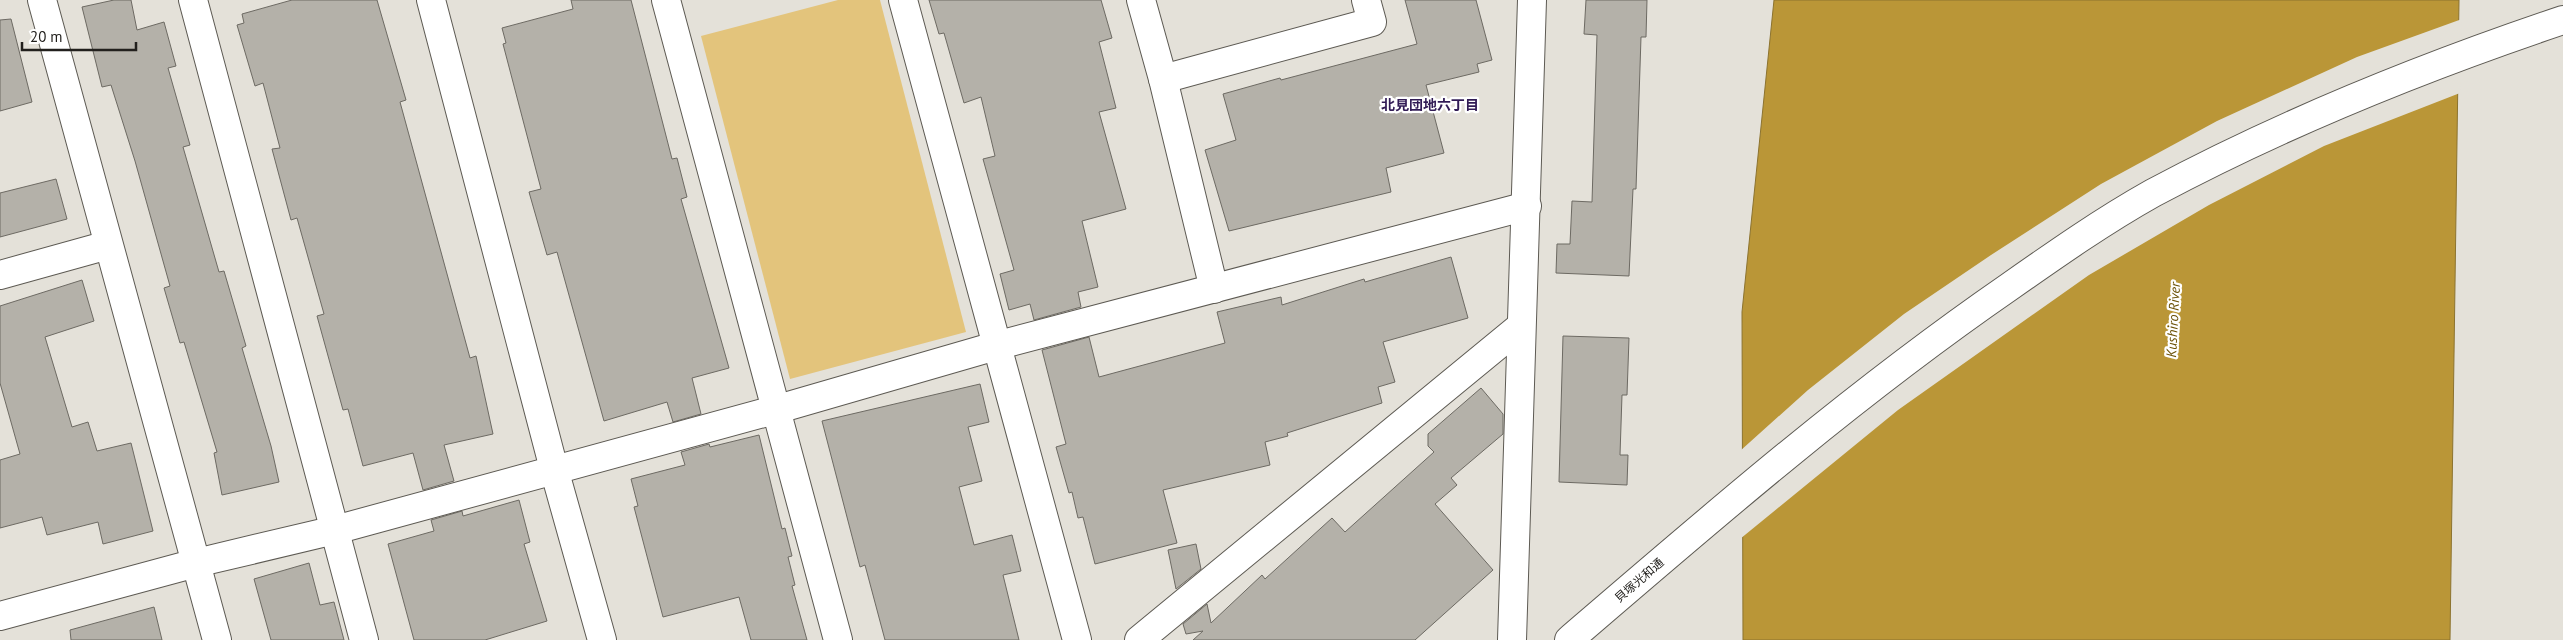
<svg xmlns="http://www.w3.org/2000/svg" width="2563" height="640" viewBox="0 0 2563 640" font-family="'PT Sans','Noto Sans JP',sans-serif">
	<rect width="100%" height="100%" fill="#e4e1d9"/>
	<polygon fill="#e3c47c" points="838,0 880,0 966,332 790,379 701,36"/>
	<polygon fill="#ba9637" stroke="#8c732f" points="1774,0 2459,0 2450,640 1743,640 1742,312"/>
	<polygon fill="#e4e1d9" points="2462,19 2460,93 2324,146 2209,205 2089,275 1898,410 1740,539 1740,451 1808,390 1904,314 1991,255 2101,184 2217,121 2357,57"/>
	<g fill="#b4b1a9" stroke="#6d6a63">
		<polygon points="114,0 131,0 137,30 164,22 176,66 168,68 190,145 183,147 219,272 224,271 246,346 242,348 271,446 279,482 222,495 214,453 217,452 184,342 180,343 164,288 170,286 135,161 111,85 102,87 82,7"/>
		<polygon points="292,0 377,0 406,100 400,102 470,358 476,356 493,434 444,445 454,481 423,490 413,453 363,466 348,409 343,410 317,316 324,314 297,218 291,220 272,149 280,148 263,83 255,86 237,25 244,23 242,14"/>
		<polygon points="571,0 631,0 672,159 677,158 687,197 681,199 729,368 692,378 701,414 673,422 667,402 604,421 557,252 547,255 529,192 541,189 503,44 506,43 502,28 573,9"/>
		<polygon points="929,0 1101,0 1112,38 1099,42 1116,108 1099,112 1126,209 1082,221 1098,287 1078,292 1081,307 1034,320 1030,304 1009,310 1000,274 1014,270 983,159 995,156 981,97 964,103 944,33 939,34"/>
		<polygon points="1405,0 1476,0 1492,60 1477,64 1479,72 1426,85 1444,153 1386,168 1391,192 1229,231 1205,150 1236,140 1223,94 1280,78 1281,80 1417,44"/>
		<polygon points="1586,0 1647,0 1646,37 1641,37 1636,189 1633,189 1629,276 1556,273 1557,244 1570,244 1572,201 1592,202 1597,35 1584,34"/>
		<polygon points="11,19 32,102 0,111 0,20"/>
		<polygon points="56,179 67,219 0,237 0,193"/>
		<polygon points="1451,257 1468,318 1383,342 1395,382 1378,387 1382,403 1287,433 1288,436 1265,442 1270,465 1163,490 1177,543 1095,564 1083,517 1078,518 1072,492 1069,493 1056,447 1066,444 1042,350 1089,337 1099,377 1225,343 1217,312 1281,297 1282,305 1364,279 1365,282"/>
		<polygon points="82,280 94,321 45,337 72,427 88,422 97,451 131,443 153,531 103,544 98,522 47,535 42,517 0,528 0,460 20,454 0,383 0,306"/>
		<polygon points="1563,336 1629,338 1627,395 1622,395 1620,455 1628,455 1627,485 1559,482"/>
		<polygon points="980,384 989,422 968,427 982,481 959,487 974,545 1012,535 1021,571 1003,575 1019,640 885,640 865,565 860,567 822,421"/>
		<polygon points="1481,388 1503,414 1503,434 1451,478 1457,485 1435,504 1493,570 1415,640 1193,640 1203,631 1186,634 1183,624 1207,604 1211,623 1262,575 1265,579 1332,518 1345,532 1434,452 1428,446 1428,434"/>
		<polygon points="759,435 782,529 785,528 792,556 788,557 795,585 792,586 807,640 751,640 739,597 663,617 634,507 638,506 631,479 685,465 681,452 709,444 710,447"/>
		<polygon points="519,500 530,542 524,544 547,621 485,640 414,640 388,544 434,531 431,520 462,511 463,516"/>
		<polygon points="1196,544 1201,569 1176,589 1168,550"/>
		<polygon points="309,563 320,605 334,602 344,640 271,640 254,579"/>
		<polygon points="154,607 162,640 71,640 70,630"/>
	</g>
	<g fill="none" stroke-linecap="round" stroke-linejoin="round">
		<defs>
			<g id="street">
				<polyline points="42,0 217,640"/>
				<polyline points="193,0 364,640"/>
				<polyline points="431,0 554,469 602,640"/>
				<polyline points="666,0 838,640"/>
				<polyline points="903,0 1077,640"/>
				<polyline points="1141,0 1163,79 1214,289"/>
				<polyline points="1163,79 1372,22 1366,0"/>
				<polyline points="0,275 108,245"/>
				<polyline points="0,616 196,563 335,530 778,409 999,345 1527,206"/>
				<polyline points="1139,640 1521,326"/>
				<polyline points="1512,640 1532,0"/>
			</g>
			<path id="secondary" d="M1569 640C1712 517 1854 394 2009 287 2056 254 2103 221 2153 193 2284 123 2423 67 2563 20"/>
		</defs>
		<use href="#street" stroke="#5d5a53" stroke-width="30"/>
		<use href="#secondary" stroke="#5d5a53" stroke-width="30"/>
		<use href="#street" stroke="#fff" stroke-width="28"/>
		<use href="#secondary" stroke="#fff" stroke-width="28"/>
	</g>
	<g text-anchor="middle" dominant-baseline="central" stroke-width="4.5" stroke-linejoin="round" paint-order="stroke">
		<g font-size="12" fill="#22201d" stroke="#fff">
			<text transform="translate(1639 580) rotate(-41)">貝塚光和通</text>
		</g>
		<g font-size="14" font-weight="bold" fill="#311b55" stroke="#fff">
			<text x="1430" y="105">北見団地六丁目</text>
		</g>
		<g font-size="14" font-style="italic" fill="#6b5107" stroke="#fff">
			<text transform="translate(2173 320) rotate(-87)">Kushiro River</text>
		</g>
	</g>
	<path d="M22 42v8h114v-8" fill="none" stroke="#22201d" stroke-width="2.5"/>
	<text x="30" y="42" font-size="15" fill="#22201d" stroke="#ffffff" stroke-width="4" paint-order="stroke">20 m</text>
</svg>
